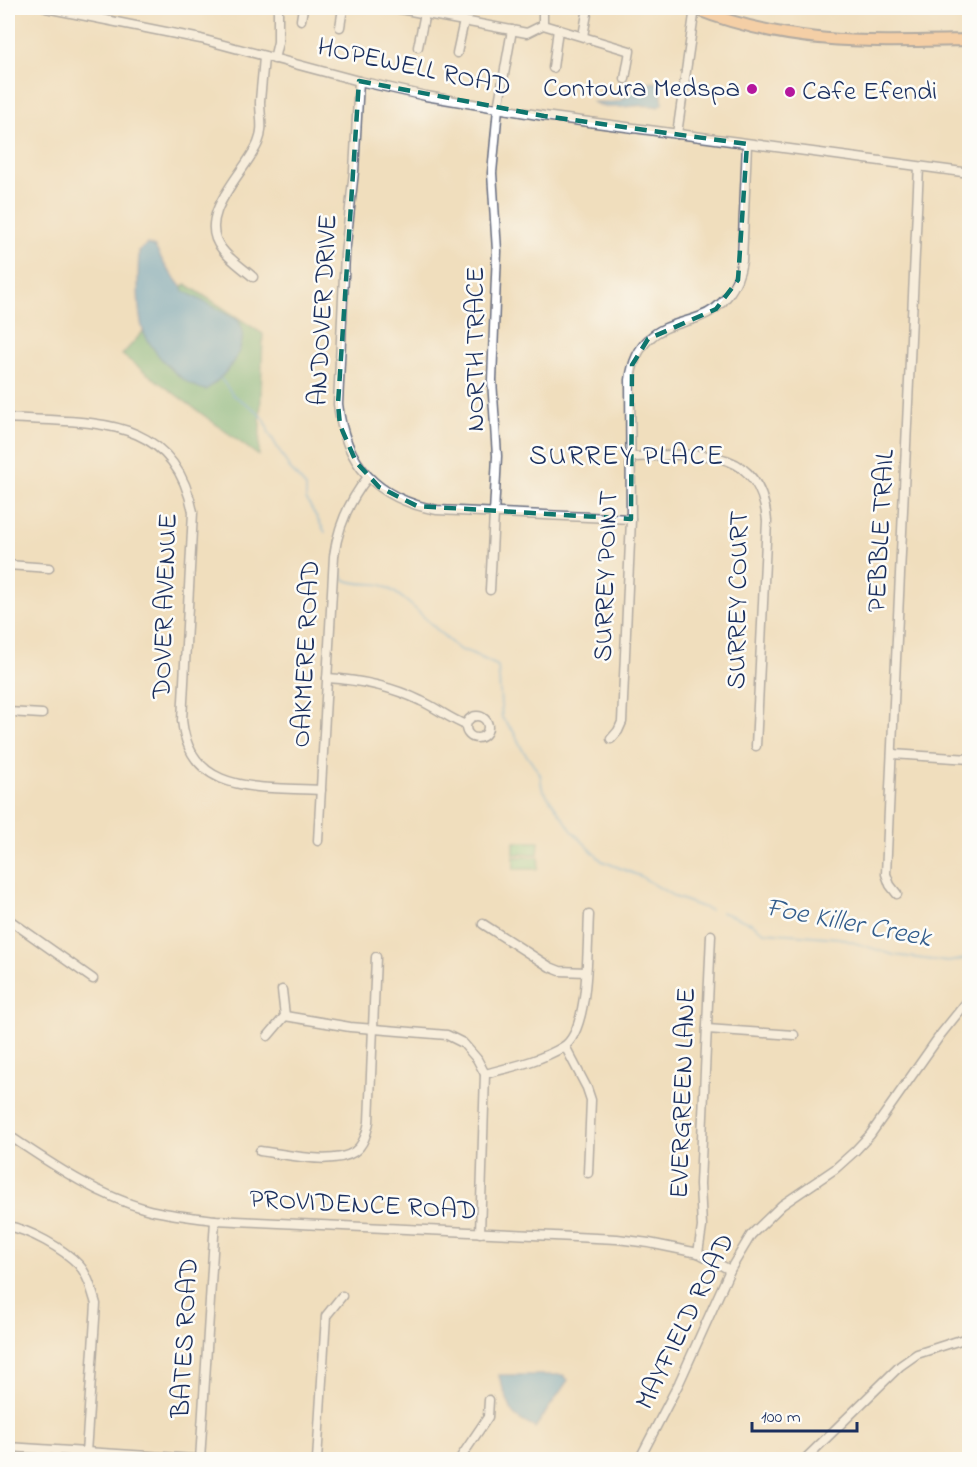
<svg xmlns="http://www.w3.org/2000/svg" width="977" height="1467" viewBox="0 0 977 1467" font-family="'Indie Flower',sans-serif">
	<rect width="100%" height="100%" fill="#fdfcf7"/>
	<filter id="ink" filterUnits="userSpaceOnUse"><feTurbulence type="fractalNoise" baseFrequency=".0167" numOctaves="2"/><feDisplacementMap in="SourceGraphic" scale="12" xChannelSelector="R" yChannelSelector="G"/><feConvolveMatrix kernelMatrix="1 2 1 2 8 2 1 2 1" color-interpolation-filters="sRGB"/></filter>
	<filter id="wash" filterUnits="userSpaceOnUse"><feTurbulence type="fractalNoise" baseFrequency=".008" numOctaves="4" result="noise"/><feDisplacementMap in="SourceGraphic" scale="24" xChannelSelector="R" yChannelSelector="G"/><feGaussianBlur stdDeviation="1.35" result="paint"/><feColorMatrix in="noise" values="0 0 0 0 0 0 0 0 0 0 0 0 0 0 0 0 0 1.4 0 .05"/><feComposite in="paint" operator="in"/></filter>
	<g filter="url(#wash)">
		<rect width="100%" height="100%" fill="#f0debd"/>
		<g fill="#81d69a" stroke="#4e827c" stroke-width="1.5">
			<polygon points="514,842 539,842 538,854 514,854"/>
			<polygon points="514,857 539,857 538,869 514,869"/>
		</g>
		<polygon fill="#68b782" stroke="#427370" stroke-width="1.5" points="186,284 263,334 259,456 122,355"/>
		<g fill="#58a3d0" stroke="#3a6997" stroke-width="1.5">
			<path d="M648 82 660 83 663 103 658 107C637 101 614 114 593 102 620 102 620 106 638 83Z"/>
			<path d="M147 244 155 247 166 267 185 292 238 320C253 345 226 375 206 390 190 386 179 377 167 365 158 356 151 346 145 335 136 318 138 271 139 251Z"/>
			<path d="M499 1375H563L568 1380 535 1428C528 1424 519 1420 514 1415 512 1412 499 1379 499 1375Z"/>
		</g>
		<g fill="none" stroke-linecap="round" stroke-linejoin="round">
			<g stroke="#58a3d0" stroke-width="2">
				<polyline points="221,379 233,395 254,409 265,420 269,433 290,469 306,487 306,499 325,532"/>
				<path d="M341 571 343 579C359 587 376 581 384 586 414 602 434 630 460 650L469 652 498 666 502 718 514 732 522 749 540 774 542 788 573 832 602 861 640 876 675 897 710 910"/>
				<polyline points="721,912 751,923 764,932 839,938 894,955 917,958 948,962 970,958"/>
			</g>
		</g>
	</g>
	<g filter="url(#ink)">
		<g fill="none" stroke-linecap="round" stroke-linejoin="round">
			<defs>
				<g id="minor">
					<polyline points="46,8 201,39 359,81 426,96 544,116 970,173"/>
					<polyline points="395,8 527,33 543,25 543,8"/>
					<polyline points="301,20 303,8"/>
					<polyline points="543,25 630,51 625,79"/>
					<polyline points="340,27 343,8"/>
					<polyline points="583,36 588,8"/>
					<polyline points="418,47 425,13"/>
					<polyline points="457,53 464,21"/>
					<polyline points="274,59 278,42 278,8"/>
					<polyline points="553,68 558,29"/>
					<path d="M359 81 354 171 345 254 338 404C345 465 377 499 437 510L631 519"/>
					<polyline points="677,134 695,8"/>
					<path d="M253 277C243 268 230 260 222 249 194 216 246 172 258 143 264 129 260 116 260 102 261 87 263 72 264 56"/>
					<path d="M8 418C88 424 173 411 193 512L182 720C190 797 262 786 321 790"/>
					<path d="M631 457C690 455 760 440 767 521L756 746"/>
					<polyline points="8,565 49,568"/>
					<polyline points="490,590 497,456 492,380 497,251 492,173 498,108 512,30"/>
					<path d="M327 678C360 680 391 686 421 701 437 708 450 719 466 725"/>
					<polyline points="8,712 42,714"/>
					<circle cx="477" cy="727" r="11"/>
					<path d="M611 739 618 731 622 722 631 519 630 380C632 365 637 350 649 339 663 325 681 324 699 317 724 308 738 286 742 261L747 144"/>
					<polyline points="892,754 970,759"/>
					<path d="M318 841 334 556C338 526 349 501 368 477"/>
					<polyline points="897,894 890,885 886,874 919,167"/>
					<polyline points="8,919 93,979"/>
					<polyline points="483,924 550,967 560,971 586,972"/>
					<polyline points="285,1016 350,1027 447,1035 463,1043 477,1059 485,1074 480,1233"/>
					<polyline points="707,1029 794,1035"/>
					<polyline points="268,1036 285,1016 282,990"/>
					<polyline points="565,1046 587,1088 591,1100 588,1173"/>
					<path d="M485 1074C511 1067 540 1061 563 1047 590 1031 587 945 589 915"/>
					<path d="M8 1135C52 1164 94 1194 146 1209 168 1215 192 1217 215 1220L617 1239 649 1243 698 1253 730 1270"/>
					<path d="M260 1151C285 1154 333 1166 354 1152 364 1145 367 1132 369 1122L376 957"/>
					<path d="M8 1226C29 1230 63 1248 79 1265 88 1275 92 1291 96 1304L86 1453"/>
					<polyline points="698,1253 702,1227 700,1184 711,935"/>
					<polyline points="8,1447 211,1460"/>
					<polyline points="200,1460 215,1220"/>
					<polyline points="317,1460 326,1316 342,1296"/>
					<polyline points="459,1460 488,1417 489,1400"/>
					<polyline points="639,1460 679,1383 730,1270 751,1235 782,1205 835,1169 855,1151 870,1135 941,1034 970,998"/>
					<polyline points="804,1460 900,1366 917,1354 970,1337"/>
				</g>
				<path id="major" d="M693 8C789 46 869 42 970 40"/>
			</defs>
			<use href="#minor" stroke="#666c7f" stroke-width="11"/>
			<use href="#major" stroke="#666c7f" stroke-width="14"/>
			<use href="#minor" stroke="#fff" stroke-width="8"/>
			<use href="#major" stroke="#f9bc89" stroke-width="10"/>
		</g>
	</g>
	<path d="M0 0H977V1467H0ZM359 81 544 116 747 144 738 280 716 309 648 339 632 365 631 519 417 506 379 487 356 462 340 425 338 404Z" fill="#f0debd" fill-opacity=".55" fill-rule="evenodd"/>
	<path fill="none" stroke="#0f766e" stroke-width="4.5" stroke-dasharray="12 8" stroke-linejoin="round" d="M359 81 544 116 747 144 738 280 716 309 648 339 632 365 631 519 417 506 379 487 356 462 340 425 338 404Z"/>
	<g fill="#b5179e" stroke="#fdfcf7" stroke-width="2">
		<circle cx="752" cy="89" r="6"/>
		<circle cx="790" cy="92" r="6"/>
	</g>
	<g text-anchor="middle" dominant-baseline="central" stroke-width="5" stroke-linejoin="round" paint-order="stroke">
		<g font-size="27" fill="#1b2f5e" stroke="#fdfcf7">
			<text transform="translate(414 68) rotate(12)">HOPEWELL ROAD</text>
			<text transform="translate(324 310) rotate(-87)">ANDOVER DRIVE</text>
			<text transform="translate(476 349) rotate(-90)">NORTH TRACE</text>
			<text transform="translate(882 531) rotate(-87)">PEBBLE TRAIL</text>
			<text transform="translate(607 576) rotate(-88)">SURREY POINT</text>
			<text transform="translate(739 600) rotate(-89)">SURREY COURT</text>
			<text transform="translate(166 606) rotate(-88)">DOVER AVENUE</text>
			<text transform="translate(307 654) rotate(-87)">OAKMERE ROAD</text>
			<text transform="translate(684 1093) rotate(-88)">EVERGREEN LANE</text>
			<text transform="translate(363 1206) rotate(3)">PROVIDENCE ROAD</text>
			<text transform="translate(686 1322) rotate(-64)">MAYFIELD ROAD</text>
			<text transform="translate(186 1338) rotate(-87)">BATES ROAD</text>
		</g>
		<g font-size="27" fill="#1b2f5e" stroke="#fdfcf7" text-anchor="end">
			<text x="740" y="89">Contoura Medspa</text>
			<text x="802" y="92" text-anchor="start">Cafe Efendi</text>
		</g>
		<g font-size="28" letter-spacing="1.5" fill="#1b2f5e" stroke="#fdfcf7">
			<text x="627" y="457">SURREY PLACE</text>
		</g>
		<g font-size="28" font-style="italic" fill="#335d8c" stroke="#fdfcf7">
			<text transform="translate(848 924) rotate(11)">Foe Killer Creek</text>
		</g>
	</g>
	<rect width="977" height="1467" fill="none" stroke="#fdfcf7" stroke-width="30"/>
	<path d="M752 1422v9h105v-9" fill="none" stroke="#1b2f5e" stroke-width="3"/>
	<text x="761" y="1422" font-size="18" fill="#1b2f5e" stroke="#fdfcf7" stroke-width="4.5" paint-order="stroke">100 m</text>
</svg>
